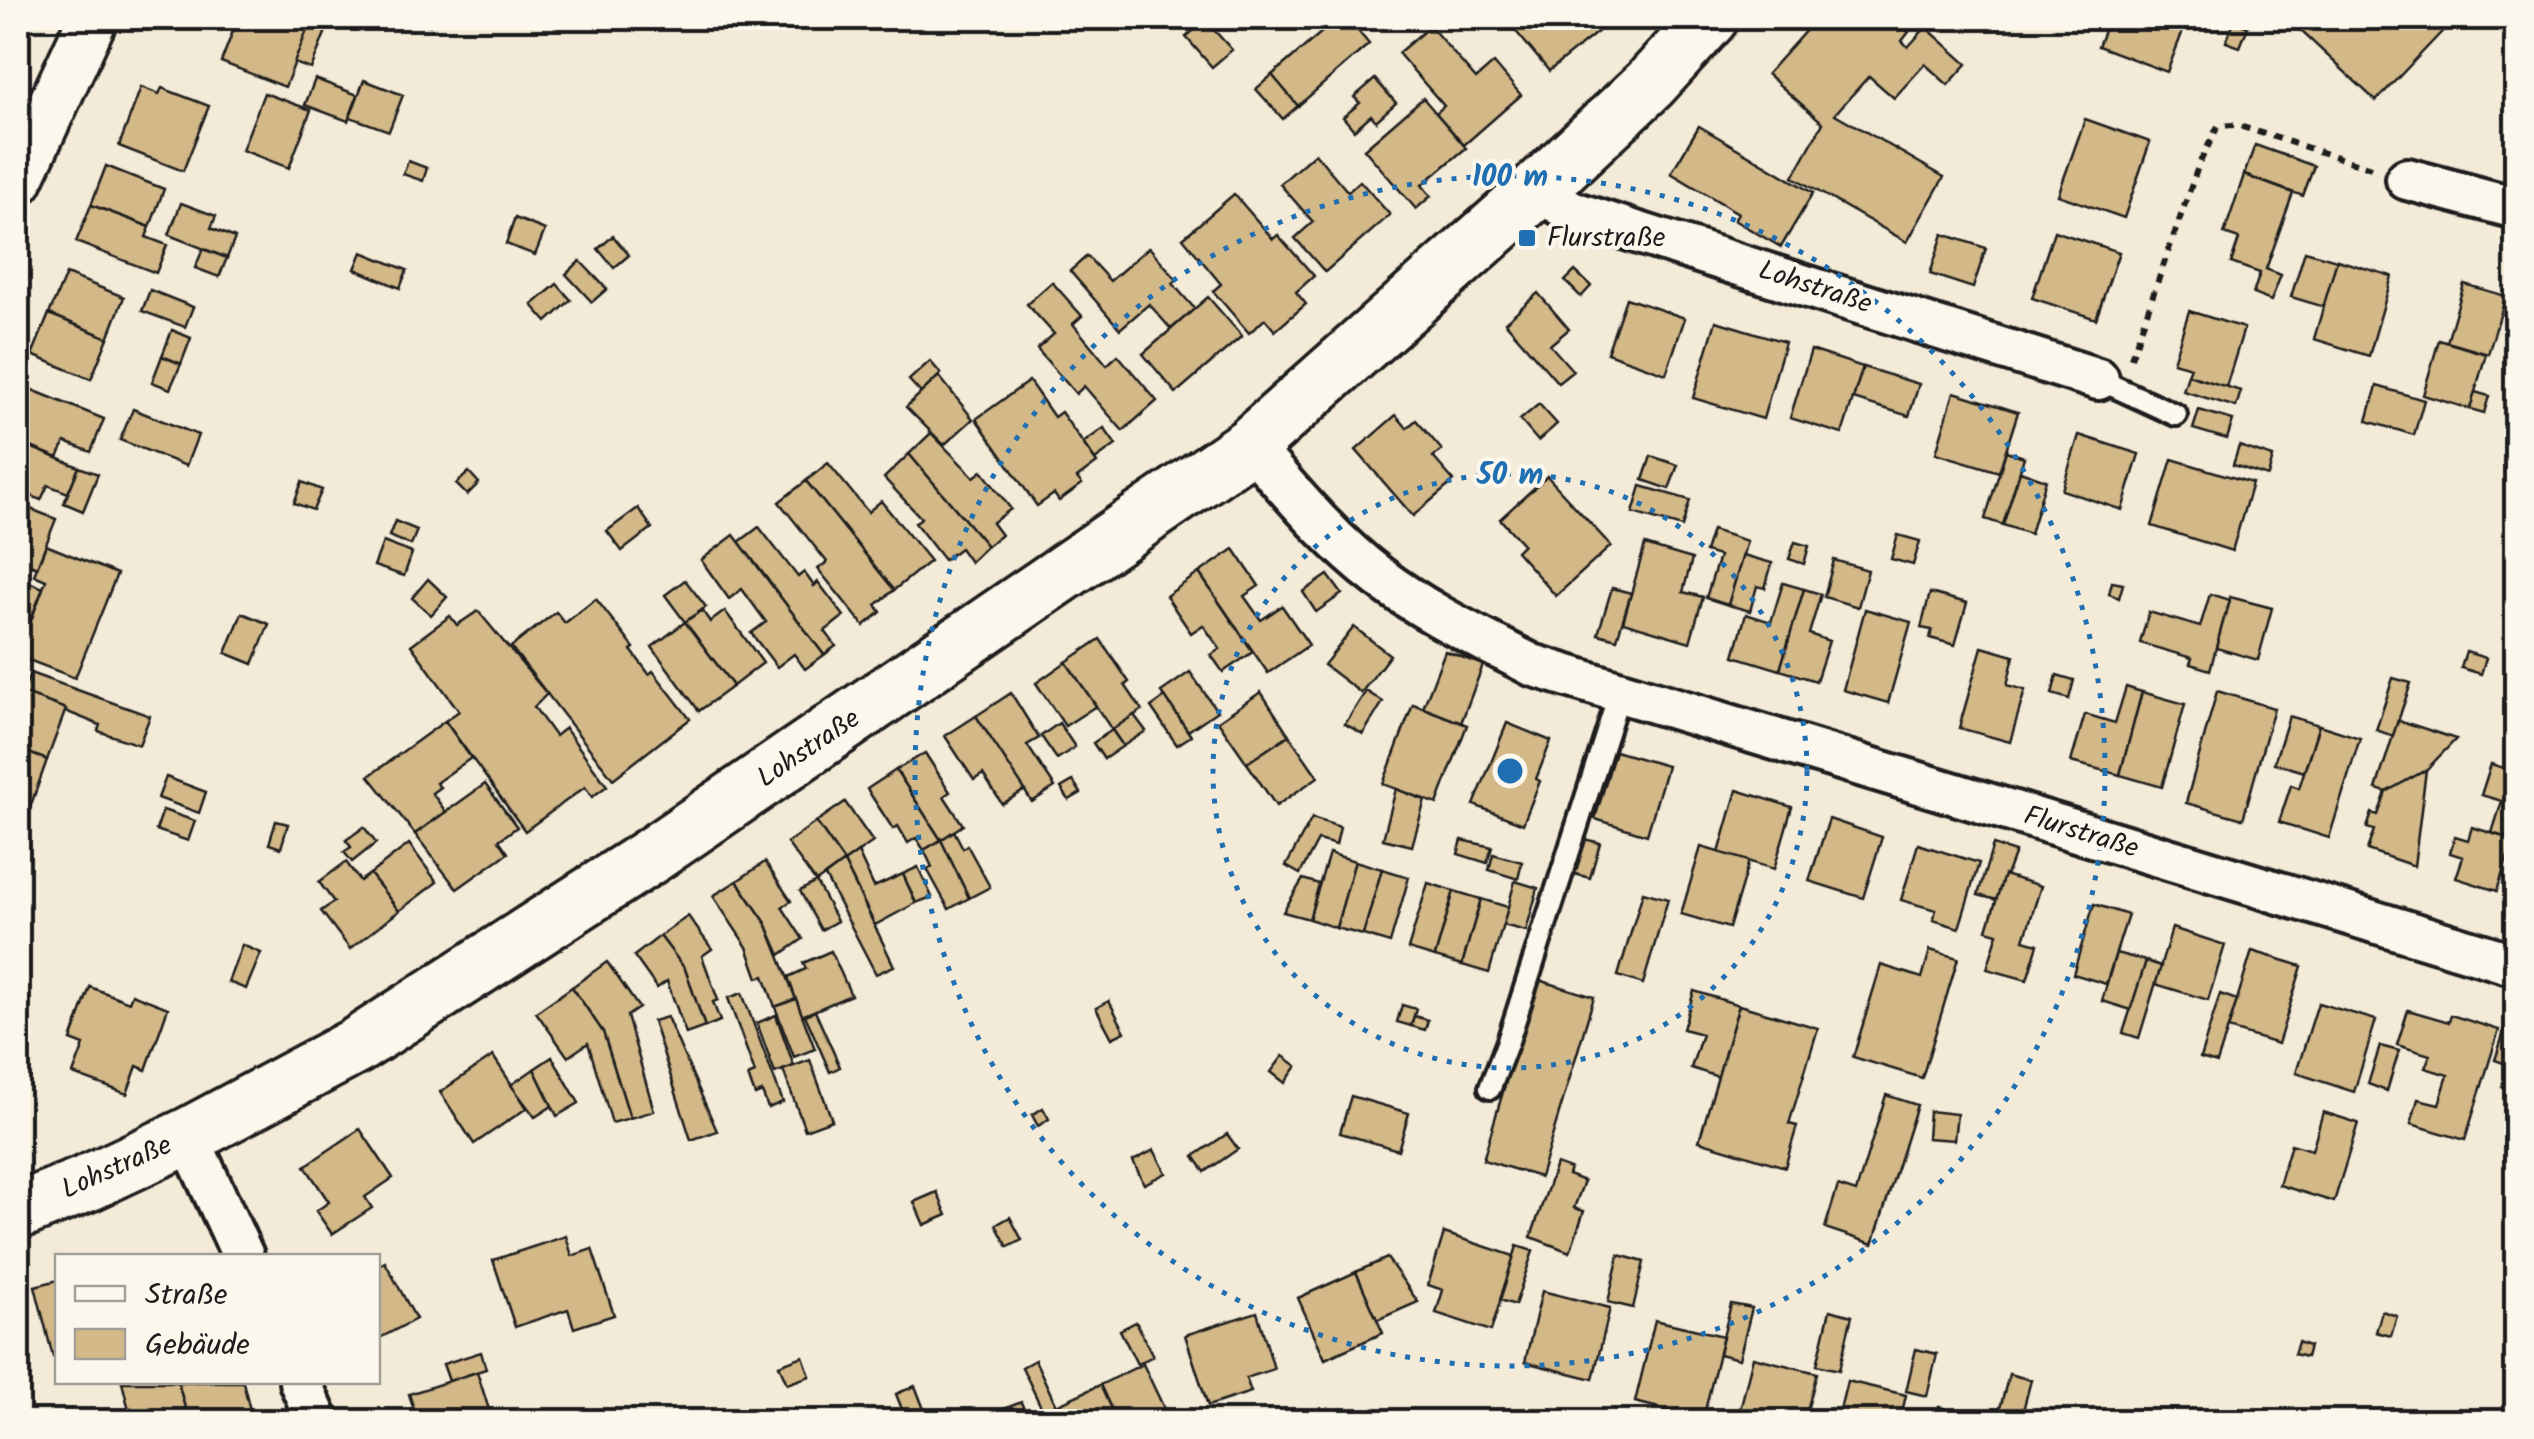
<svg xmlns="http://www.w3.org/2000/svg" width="2534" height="1439" viewBox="0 0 2534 1439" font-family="Kalam,sans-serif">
	<rect width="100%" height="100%" fill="#f3ead8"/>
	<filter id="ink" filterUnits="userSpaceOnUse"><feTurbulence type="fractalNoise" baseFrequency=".01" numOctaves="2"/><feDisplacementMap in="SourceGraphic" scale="20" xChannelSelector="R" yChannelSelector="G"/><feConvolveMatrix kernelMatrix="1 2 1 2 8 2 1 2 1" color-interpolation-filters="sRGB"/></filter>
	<g filter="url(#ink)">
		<g fill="#d3b888" stroke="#1c1c1c" stroke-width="2.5">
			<polygon points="238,18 312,19 285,87 221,62"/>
			<polygon points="312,18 331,18 311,69 294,63"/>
			<polygon points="409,18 433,18 430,25"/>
			<polygon points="1338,18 1347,18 1369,44 1298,106 1272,75"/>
			<polygon points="1516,18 1615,18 1549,71 1509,23"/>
			<polygon points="1817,18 1892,18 1909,32 1902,41 1908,47 1926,27 1967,64 1948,85 1925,64 1894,98 1869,76 1835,114 1944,177 1907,242 1793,177 1823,123 1767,74"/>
			<polygon points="2109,18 2188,18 2167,72 2098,46"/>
			<polygon points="2313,18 2455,18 2376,101 2301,31"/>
			<polygon points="1205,20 1232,50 1212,67 1186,37"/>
			<polygon points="2234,21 2248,27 2240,47 2226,42"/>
			<polygon points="1430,26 1476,79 1494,63 1521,95 1464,145 1436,113 1444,106 1398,53"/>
			<polygon points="1272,75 1298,106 1283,119 1256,89"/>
			<polygon points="315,79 358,95 348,121 305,105"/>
			<polygon points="1375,79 1396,103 1376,121 1371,115 1354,130 1343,117 1360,103 1354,97"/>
			<polygon points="364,80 403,95 389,131 350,117"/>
			<polygon points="141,87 159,94 162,88 209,106 183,171 119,146"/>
			<polygon points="264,93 311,110 289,168 242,150"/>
			<polygon points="1423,98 1466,148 1422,185 1431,196 1416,209 1364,149"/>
			<polygon points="2085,119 2150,142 2124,218 2058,195"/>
			<polygon points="1699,126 1813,193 1781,247 1734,220 1738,213 1671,173"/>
			<polygon points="2255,145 2314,166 2303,196 2244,175"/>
			<polygon points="1315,153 1348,192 1360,181 1390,215 1325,272 1295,238 1313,222 1280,184"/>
			<polygon points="408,161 427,168 423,181 403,174"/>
			<polygon points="106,166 164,189 150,227 91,205"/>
			<polygon points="2244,175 2293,193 2266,269 2281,275 2271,301 2253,294 2260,273 2231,263 2239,239 2224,234"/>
			<polygon points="1234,194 1273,239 1278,235 1314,276 1296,292 1306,304 1275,331 1265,319 1249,333 1213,291 1221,284 1183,238"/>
			<polygon points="181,203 216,216 211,228 235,238 227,258 169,235"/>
			<polygon points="91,205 150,227 146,237 167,245 156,273 76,242"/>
			<polygon points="515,218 545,230 535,255 506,244"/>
			<polygon points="2054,231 2119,252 2096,319 2032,298"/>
			<polygon points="1943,234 1986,248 1973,288 1930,274"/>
			<polygon points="613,236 629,255 614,268 598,249"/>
			<polygon points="1149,247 1177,280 1173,284 1195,309 1171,329 1149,304 1120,329 1070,271 1087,256 1110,281"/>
			<polygon points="203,249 227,258 219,277 195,268"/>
			<polygon points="2305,251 2337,260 2324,307 2291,297"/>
			<polygon points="362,252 407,270 400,288 355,269"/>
			<polygon points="2337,260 2392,276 2369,356 2314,339"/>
			<polygon points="580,261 607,289 592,302 566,274"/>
			<polygon points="2516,268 2516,303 2506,300"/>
			<polygon points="1575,271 1591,286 1581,297 1565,281"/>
			<polygon points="66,274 124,297 108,338 49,314"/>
			<polygon points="1052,282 1082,316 1073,324 1107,365 1118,355 1157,401 1123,431 1084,386 1076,394 1037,349 1054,334 1027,304"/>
			<polygon points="557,284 571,300 547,322 532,305"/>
			<polygon points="2464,284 2506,296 2488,354 2447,342"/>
			<polygon points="150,290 193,307 185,327 142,311"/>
			<polygon points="1538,293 1569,329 1550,345 1573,371 1558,383 1505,322"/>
			<polygon points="1208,297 1242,336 1176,393 1143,354"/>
			<polygon points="1626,298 1685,318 1666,374 1607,353"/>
			<polygon points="2189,311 2244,328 2226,387 2188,375 2191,367 2173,362"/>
			<polygon points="49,314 108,338 91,379 32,355"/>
			<polygon points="1716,321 1785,342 1763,419 1693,398"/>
			<polygon points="172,330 191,338 181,364 162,356"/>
			<polygon points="2439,340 2486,354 2470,409 2423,395"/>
			<polygon points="1811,350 1863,367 1842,434 1790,418"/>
			<polygon points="162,356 181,364 170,389 152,382"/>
			<polygon points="930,361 941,374 921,393 909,380"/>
			<polygon points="1863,367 1919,384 1909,416 1853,399"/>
			<polygon points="2188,375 2241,391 2236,407 2183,391"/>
			<polygon points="939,376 973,419 944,445 906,407"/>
			<polygon points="1029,381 1054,417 1061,412 1097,463 1077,478 1082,484 1059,501 1054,494 1037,506 976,419"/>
			<polygon points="2377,386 2424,400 2414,435 2367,421"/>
			<polygon points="25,387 104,419 91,452 65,442 58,458 18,442 18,406"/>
			<polygon points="1954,392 2018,412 1999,472 1936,453"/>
			<polygon points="2475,392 2489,396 2484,413 2470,409"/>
			<polygon points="1539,404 1557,424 1538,441 1520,420"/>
			<polygon points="133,409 198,435 186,466 120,440"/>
			<polygon points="2199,410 2233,420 2227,439 2193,429"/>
			<polygon points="1396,415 1407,428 1416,420 1442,450 1433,457 1454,481 1413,516 1356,450"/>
			<polygon points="1104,428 1116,445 1095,460 1083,443"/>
			<polygon points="931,433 974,477 982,471 1011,509 992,523 1001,535 987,546 909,454"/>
			<polygon points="2079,435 2139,454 2122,510 2062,490"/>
			<polygon points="18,442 79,467 68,493 48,485 41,500 18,490"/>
			<polygon points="2239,446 2273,457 2268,476 2233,465"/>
			<polygon points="2006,451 2024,457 2003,525 1985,519"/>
			<polygon points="909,454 987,546 970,562 960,548 944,560 915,523 921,518 884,478"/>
			<polygon points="1651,456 1678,465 1669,489 1643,480"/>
			<polygon points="2172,459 2252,483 2232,551 2152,526"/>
			<polygon points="828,463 868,512 881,501 930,561 894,590 806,481"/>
			<polygon points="79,467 98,474 83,511 64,503"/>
			<polygon points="2020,471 2046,480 2030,534 2003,525"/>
			<polygon points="469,472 479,483 467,495 456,484"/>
			<polygon points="1547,476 1611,546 1556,596 1516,551 1523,544 1500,519"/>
			<polygon points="806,481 894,590 876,605 881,612 864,626 818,569 827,562 779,502"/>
			<polygon points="302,482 322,490 313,510 294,503"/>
			<polygon points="1641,486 1690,500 1682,527 1633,513"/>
			<polygon points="28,508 56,519 37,567 18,559 18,536"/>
			<polygon points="638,508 652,528 622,551 607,531"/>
			<polygon points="395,521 417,530 411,545 389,536"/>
			<polygon points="759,527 798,577 804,572 814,586 818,582 844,616 825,631 836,646 824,655 739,542"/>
			<polygon points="1712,530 1747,541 1728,605 1706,598 1719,556 1705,552"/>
			<polygon points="734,535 824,655 805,669 794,654 777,667 751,633 766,622 742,589 729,599 701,560"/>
			<polygon points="1898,535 1920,541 1913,565 1891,559"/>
			<polygon points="383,542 412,553 404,576 374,566"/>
			<polygon points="1795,542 1809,546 1804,564 1789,559"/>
			<polygon points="46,545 117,574 75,678 18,656 46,580 34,575"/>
			<polygon points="1645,545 1692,559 1683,592 1703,597 1690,642 1623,622"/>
			<polygon points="1234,549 1259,586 1244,596 1261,620 1282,606 1309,645 1268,673 1199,573"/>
			<polygon points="1743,555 1772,563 1765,588 1757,586 1750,611 1728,605"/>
			<polygon points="1834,560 1868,570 1858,607 1824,597"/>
			<polygon points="18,572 26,575 24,580 43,588 18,652"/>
			<polygon points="1199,573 1253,652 1223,672 1211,655 1220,649 1203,625 1191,633 1166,596"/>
			<polygon points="1328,575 1342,594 1316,612 1303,592"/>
			<polygon points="428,579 447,597 431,615 412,598"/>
			<polygon points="685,580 706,607 685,622 665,595"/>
			<polygon points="2112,582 2123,584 2119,598 2109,594"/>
			<polygon points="1783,583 1804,589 1780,670 1734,656 1746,614 1771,622"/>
			<polygon points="1612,588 1631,593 1617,639 1598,634"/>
			<polygon points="1804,589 1821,594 1809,634 1829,641 1816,681 1780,670"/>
			<polygon points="1930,593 1967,603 1955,645 1930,638 1932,630 1921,628"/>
			<polygon points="2210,594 2229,600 2210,670 2190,664 2192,658 2140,643 2149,612 2200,627"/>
			<polygon points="2230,597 2272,608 2258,660 2216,648"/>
			<polygon points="596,599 634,648 631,650 649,674 653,671 690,719 613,779 511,647 556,612 565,623"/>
			<polygon points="1865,609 1911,622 1888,703 1843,690"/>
			<polygon points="702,610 710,622 725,611 763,663 733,686 685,622"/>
			<polygon points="478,611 547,694 534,707 555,736 565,728 607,786 592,797 585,787 525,831 445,721 459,711 411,645 450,616 457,625"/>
			<polygon points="242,613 269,624 253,664 226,653"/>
			<polygon points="685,622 733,686 699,711 652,647"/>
			<polygon points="1354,627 1390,655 1361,693 1324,665"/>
			<polygon points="1100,639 1129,682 1125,685 1142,710 1112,730 1066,662"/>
			<polygon points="1982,647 2014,656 2007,685 2025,690 2010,742 1959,728"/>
			<polygon points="1445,651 1483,665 1461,723 1423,708"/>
			<polygon points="2466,652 2486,658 2481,674 2461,668"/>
			<polygon points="1066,662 1096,706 1065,726 1036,683"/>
			<polygon points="1190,672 1217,711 1188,731 1161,692"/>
			<polygon points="30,673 150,716 139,745 98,731 100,725 23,694"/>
			<polygon points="2057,675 2074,680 2069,699 2052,694"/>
			<polygon points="2393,678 2411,683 2393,736 2376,730"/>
			<polygon points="2126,687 2142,692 2120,775 2071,762 2085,714 2115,723"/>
			<polygon points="1366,691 1383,702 1363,734 1345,724"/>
			<polygon points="2217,691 2274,708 2243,819 2186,803"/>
			<polygon points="20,692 66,709 47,760 18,749"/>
			<polygon points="1261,692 1289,735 1247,763 1218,721"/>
			<polygon points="2142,692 2185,704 2162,787 2120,775"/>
			<polygon points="1011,693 1039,738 1027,745 1055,787 1032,802 976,716"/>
			<polygon points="1165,697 1191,736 1177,745 1151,707"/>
			<polygon points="1413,704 1467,725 1437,804 1383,784"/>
			<polygon points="1134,715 1146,731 1123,746 1112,730"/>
			<polygon points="976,716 1025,790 1002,804 983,774 974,780 945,736"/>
			<polygon points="2289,716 2319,725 2304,772 2274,763"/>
			<polygon points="2398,720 2456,739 2426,770 2386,792 2376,789"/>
			<polygon points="445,721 471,758 436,783 440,787 432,793 446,812 415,834 369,776"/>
			<polygon points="1059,723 1075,747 1057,759 1041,736"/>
			<polygon points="1507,723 1551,741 1536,779 1540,781 1523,824 1474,805"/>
			<polygon points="2319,725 2360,738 2329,838 2279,822 2291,785 2299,788"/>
			<polygon points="1112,730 1123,746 1104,759 1093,743"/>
			<polygon points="1289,735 1318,777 1276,806 1247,763"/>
			<polygon points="18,749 47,760 23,827 18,825"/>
			<polygon points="1615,751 1667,766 1647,835 1595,819"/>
			<polygon points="925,753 950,792 944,796 963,825 941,840 896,770"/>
			<polygon points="2491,764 2516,772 2516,841 2492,833 2502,801 2481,795"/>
			<polygon points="896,770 941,840 924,850 916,838 908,843 898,826 893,829 867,789"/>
			<polygon points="2426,770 2414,866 2367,850 2374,830 2367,828 2372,813 2378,815 2386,792"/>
			<polygon points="166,777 206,792 199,813 158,798"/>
			<polygon points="1073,781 1081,793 1069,800 1061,788"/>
			<polygon points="485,784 517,827 499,840 508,853 457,889 415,834"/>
			<polygon points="1396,789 1425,800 1412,846 1383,839"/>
			<polygon points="1737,790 1792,807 1774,869 1719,853"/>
			<polygon points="845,802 873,842 844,862 816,822"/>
			<polygon points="163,810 195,821 188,841 156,830"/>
			<polygon points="1312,818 1340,827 1336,845 1318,840 1300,874 1286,866"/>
			<polygon points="1829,819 1882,837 1863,898 1809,881"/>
			<polygon points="276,821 288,824 281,848 269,844"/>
			<polygon points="816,822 844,862 816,882 787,843"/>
			<polygon points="364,827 376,843 352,862 344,852 351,847 346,840"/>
			<polygon points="2472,827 2513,840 2497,891 2456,878 2463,857 2450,853 2455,836 2468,840"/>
			<polygon points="954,831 963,848 967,845 990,887 969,898 941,840"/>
			<polygon points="1581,838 1600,843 1590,878 1571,873"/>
			<polygon points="941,840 969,898 949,909 927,869 932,867 924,850"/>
			<polygon points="1462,840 1492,847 1487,863 1458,854"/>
			<polygon points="409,844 437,882 399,911 370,874"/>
			<polygon points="1918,844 1979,863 1959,928 1933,920 1936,910 1901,900"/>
			<polygon points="1993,845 2015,852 1997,900 1978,895"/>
			<polygon points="1701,847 1749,861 1729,928 1681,914"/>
			<polygon points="858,852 874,887 903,874 916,903 875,925 844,862"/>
			<polygon points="1329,853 1355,861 1336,928 1309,919"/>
			<polygon points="1493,854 1522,862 1518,879 1489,870"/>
			<polygon points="1355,861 1382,869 1363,935 1336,928"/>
			<polygon points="346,862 360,881 370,874 399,911 350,949 321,911 334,902 319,882"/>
			<polygon points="765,862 791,901 782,907 803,939 780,955 766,923 737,881"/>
			<polygon points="844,862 894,966 876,974 825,876"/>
			<polygon points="918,867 932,897 916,903 903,874"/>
			<polygon points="1382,869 1409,877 1390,943 1363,935"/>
			<polygon points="2004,875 2041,886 2024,940 2038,944 2027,980 1987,969 1998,933 1987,930"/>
			<polygon points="1303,879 1319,884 1309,919 1283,912"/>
			<polygon points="737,881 766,923 796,999 775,1007 764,976 758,978 747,947 713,896"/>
			<polygon points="1515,881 1538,888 1526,931 1503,925"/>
			<polygon points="816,882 837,921 821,930 800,891"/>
			<polygon points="1428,883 1454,891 1435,957 1408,949"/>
			<polygon points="1454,891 1481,899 1462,965 1435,957"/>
			<polygon points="1643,892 1668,899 1643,984 1618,976"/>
			<polygon points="1481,899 1508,907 1489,973 1462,965"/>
			<polygon points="2094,904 2128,915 2106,984 2073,974"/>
			<polygon points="688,916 712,949 702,956 718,1000 713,1002 720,1021 705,1027 685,969 660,936"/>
			<polygon points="2172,928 2225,945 2208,1000 2155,984"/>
			<polygon points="660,936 685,969 705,1027 686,1034 667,981 657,988 634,956"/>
			<polygon points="242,945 261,953 246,989 228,982"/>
			<polygon points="1930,950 1958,958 1922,1078 1853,1057 1881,965 1922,978"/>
			<polygon points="831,951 851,995 802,1016 788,977 806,969 803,963"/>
			<polygon points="2252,951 2302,966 2278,1044 2228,1029"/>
			<polygon points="2116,953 2146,961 2131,1010 2102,1001"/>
			<polygon points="2146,961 2161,966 2139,1038 2123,1033"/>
			<polygon points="607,962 639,1008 627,1016 654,1111 630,1118 603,1032 572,987"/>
			<polygon points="1536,979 1594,997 1540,1177 1483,1160"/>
			<polygon points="90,987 129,1002 132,994 168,1008 146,1070 137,1066 127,1094 73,1074 84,1045 71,1040"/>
			<polygon points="572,987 603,1032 630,1118 612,1123 588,1043 568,1057 536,1012"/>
			<polygon points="1694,991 1739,1005 1718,1077 1691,1068 1702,1034 1683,1029"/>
			<polygon points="742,993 783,1102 768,1108 762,1092 755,1095 748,1076 755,1073 728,998"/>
			<polygon points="2220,994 2237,1000 2217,1063 2200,1058"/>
			<polygon points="796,999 815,1049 794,1057 775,1007"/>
			<polygon points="1109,1001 1125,1032 1112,1038 1096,1008"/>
			<polygon points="2318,1003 2376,1020 2354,1092 2296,1073"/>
			<polygon points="1402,1005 1416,1009 1411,1026 1397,1022"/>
			<polygon points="1739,1005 1818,1028 1789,1124 1797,1126 1785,1167 1699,1141"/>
			<polygon points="2408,1010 2449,1022 2451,1015 2499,1030 2465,1140 2411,1124 2418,1099 2439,1104 2448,1075 2425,1068 2430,1055 2397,1045"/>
			<polygon points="815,1011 840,1067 830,1072 805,1015"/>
			<polygon points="776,1015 794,1066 775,1073 757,1023"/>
			<polygon points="1414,1016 1428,1020 1425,1030 1411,1026"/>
			<polygon points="667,1017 717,1131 691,1140 653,1021"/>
			<polygon points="2506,1026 2516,1030 2516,1091 2502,1087 2509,1065 2495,1060"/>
			<polygon points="2380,1046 2399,1051 2387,1091 2368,1084"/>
			<polygon points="493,1056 527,1108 474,1144 440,1092"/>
			<polygon points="1283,1056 1297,1066 1285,1083 1271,1072"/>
			<polygon points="552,1057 579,1103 557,1116 534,1069"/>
			<polygon points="810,1060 832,1120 805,1130 783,1070"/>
			<polygon points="534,1069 552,1106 535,1117 511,1085"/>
			<polygon points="1886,1095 1917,1105 1873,1244 1825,1228 1838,1186 1856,1192"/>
			<polygon points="1351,1096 1409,1113 1398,1150 1340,1133"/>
			<polygon points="1043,1108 1049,1119 1038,1126 1032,1115"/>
			<polygon points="1929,1111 1957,1114 1954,1140 1927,1138"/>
			<polygon points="2323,1112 2358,1123 2334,1202 2279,1185 2291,1144 2312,1150"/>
			<polygon points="360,1129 393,1178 365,1197 372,1208 332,1234 316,1211 329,1202 305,1166"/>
			<polygon points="1227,1134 1238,1149 1205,1172 1194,1156"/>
			<polygon points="1154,1150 1166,1173 1144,1184 1133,1161"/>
			<polygon points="1556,1164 1570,1169 1568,1175 1584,1181 1574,1208 1584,1211 1570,1252 1531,1237"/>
			<polygon points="937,1192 947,1215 924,1225 914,1202"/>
			<polygon points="1010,1217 1022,1240 1008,1247 996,1225"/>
			<polygon points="1444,1233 1514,1256 1491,1331 1436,1313 1443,1290 1428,1285"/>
			<polygon points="566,1236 572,1256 592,1249 614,1315 574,1328 568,1309 515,1327 493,1260"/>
			<polygon points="1517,1246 1533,1251 1515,1305 1500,1300"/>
			<polygon points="1619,1255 1644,1262 1633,1308 1608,1302"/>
			<polygon points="1387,1258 1418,1302 1377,1320 1356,1272"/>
			<polygon points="385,1262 416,1319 378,1339 378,1266"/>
			<polygon points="1356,1272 1383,1333 1325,1359 1298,1298"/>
			<polygon points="58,1280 58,1356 53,1357 35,1286"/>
			<polygon points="1542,1291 1610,1308 1593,1379 1525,1362"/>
			<polygon points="1731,1304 1752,1308 1739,1359 1719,1354"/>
			<polygon points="1830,1310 1852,1316 1839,1370 1817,1365"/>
			<polygon points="2382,1311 2397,1316 2391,1336 2376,1332"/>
			<polygon points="1257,1312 1274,1369 1246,1378 1251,1392 1208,1406 1185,1335"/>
			<polygon points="1655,1320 1723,1336 1703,1419 1635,1402"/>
			<polygon points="1136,1322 1153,1356 1137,1364 1120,1330"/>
			<polygon points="2298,1342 2309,1346 2306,1357 2294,1354"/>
			<polygon points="1916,1349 1937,1354 1927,1396 1906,1391"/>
			<polygon points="481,1352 486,1369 449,1381 443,1364"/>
			<polygon points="803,1356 810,1376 787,1384 779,1365"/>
			<polygon points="1753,1357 1817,1373 1804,1422 1737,1422"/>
			<polygon points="1035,1360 1056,1405 1043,1411 1022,1367"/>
			<polygon points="1143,1364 1170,1421 1117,1422 1100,1385"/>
			<polygon points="477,1372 493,1422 418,1422 409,1394"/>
			<polygon points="2009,1374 2031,1380 2020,1422 1998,1416"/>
			<polygon points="1847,1381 1906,1395 1900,1422 1837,1422"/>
			<polygon points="122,1382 178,1382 189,1422 132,1422"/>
			<polygon points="178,1382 243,1382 253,1422 189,1422"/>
			<polygon points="1100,1385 1117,1422 1064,1422 1056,1405"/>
			<polygon points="915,1386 929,1422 907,1422 896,1394"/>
			<polygon points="1021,1402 1029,1422 979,1422 978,1419"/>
			<polygon points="1939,1407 1994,1422 1935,1422"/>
			<polygon points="2247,1411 2268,1417 2267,1422 2244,1422"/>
		</g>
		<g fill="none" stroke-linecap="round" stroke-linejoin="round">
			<defs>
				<g id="service">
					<polyline points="2098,379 2176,415"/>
					<polyline points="1490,1088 1508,1041 1620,692"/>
				</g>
				<g id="minor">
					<polyline points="2407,179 2516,208"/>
					<polyline points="1537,190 1573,212 2098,379"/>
					<path d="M1250 445C1290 491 1330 540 1379 577 1426 613 1480 638 1532 665L2516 965"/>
					<polyline points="188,1136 243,1256"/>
					<polyline points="300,1382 318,1422"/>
				</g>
				<polyline id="tertiary" points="18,180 93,18"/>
				<polyline id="secondary" points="18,1211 88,1183 188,1136 356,1046 652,855 1250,445 1537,190 1650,84 1710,18"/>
			</defs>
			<use href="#service" stroke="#1c1c1c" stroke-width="28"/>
			<use href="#minor" stroke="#1c1c1c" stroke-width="48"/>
			<use href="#tertiary" stroke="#1c1c1c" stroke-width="55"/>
			<use href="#secondary" stroke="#1c1c1c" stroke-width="62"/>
			<polyline stroke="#1c1c1c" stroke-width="6" stroke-dasharray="8 8" stroke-linecap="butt" points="2131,358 2199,164 2218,126 2236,125 2371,168"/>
			<use href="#service" stroke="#fbf7ec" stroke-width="20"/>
			<use href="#minor" stroke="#fbf7ec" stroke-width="40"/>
			<use href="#tertiary" stroke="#fbf7ec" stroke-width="48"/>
			<use href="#secondary" stroke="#fbf7ec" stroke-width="55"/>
		</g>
	</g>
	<g fill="none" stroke="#1f6fb2" stroke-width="5" stroke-dasharray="5 10">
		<circle cx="1510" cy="771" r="297"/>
		<circle cx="1510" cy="771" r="595"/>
	</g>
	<rect fill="#1f6fb2" stroke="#fbf7ec" stroke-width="4" x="1517" y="228" width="20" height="20" rx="5"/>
	<g text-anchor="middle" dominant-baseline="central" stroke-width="8" stroke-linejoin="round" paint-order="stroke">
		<g font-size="28" fill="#1c1c1c" stroke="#fbf7ec" text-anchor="start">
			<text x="1547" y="238">Flurstraße</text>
		</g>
		<g font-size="28" fill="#1c1c1c" stroke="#fbf7ec">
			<text transform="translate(1815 288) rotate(18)">Lohstraße</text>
			<text transform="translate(809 749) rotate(-34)">Lohstraße</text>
			<text transform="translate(2081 833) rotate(17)">Flurstraße</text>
			<text transform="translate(117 1168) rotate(-24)">Lohstraße</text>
		</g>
	</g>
	<circle cx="1510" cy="771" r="15" fill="#1f6fb2" stroke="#fbf7ec" stroke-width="5"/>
	<g font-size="30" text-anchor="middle" font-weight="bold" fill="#1f6fb2" stroke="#fbf7ec" stroke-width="8" stroke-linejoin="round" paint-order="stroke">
		<text x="1510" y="186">100 m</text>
		<text x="1510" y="484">50 m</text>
	</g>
	<rect width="2534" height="1439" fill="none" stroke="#fbf7ec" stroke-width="60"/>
	<rect x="30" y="30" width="2474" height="1379" fill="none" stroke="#1c1c1c" stroke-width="4" filter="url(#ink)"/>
	<rect x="55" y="1254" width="325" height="130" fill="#fbf7ec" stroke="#a29f99" stroke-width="2.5"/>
	<rect x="75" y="1286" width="50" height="15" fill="#fbf7ec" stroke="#a29f99" stroke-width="2.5"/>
	<text x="145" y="1304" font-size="30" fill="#1c1c1c">Straße</text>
	<rect x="75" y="1329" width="50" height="30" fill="#d3b888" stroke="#a29f99" stroke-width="2.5"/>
	<text x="145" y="1354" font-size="30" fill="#1c1c1c">Gebäude</text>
</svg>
